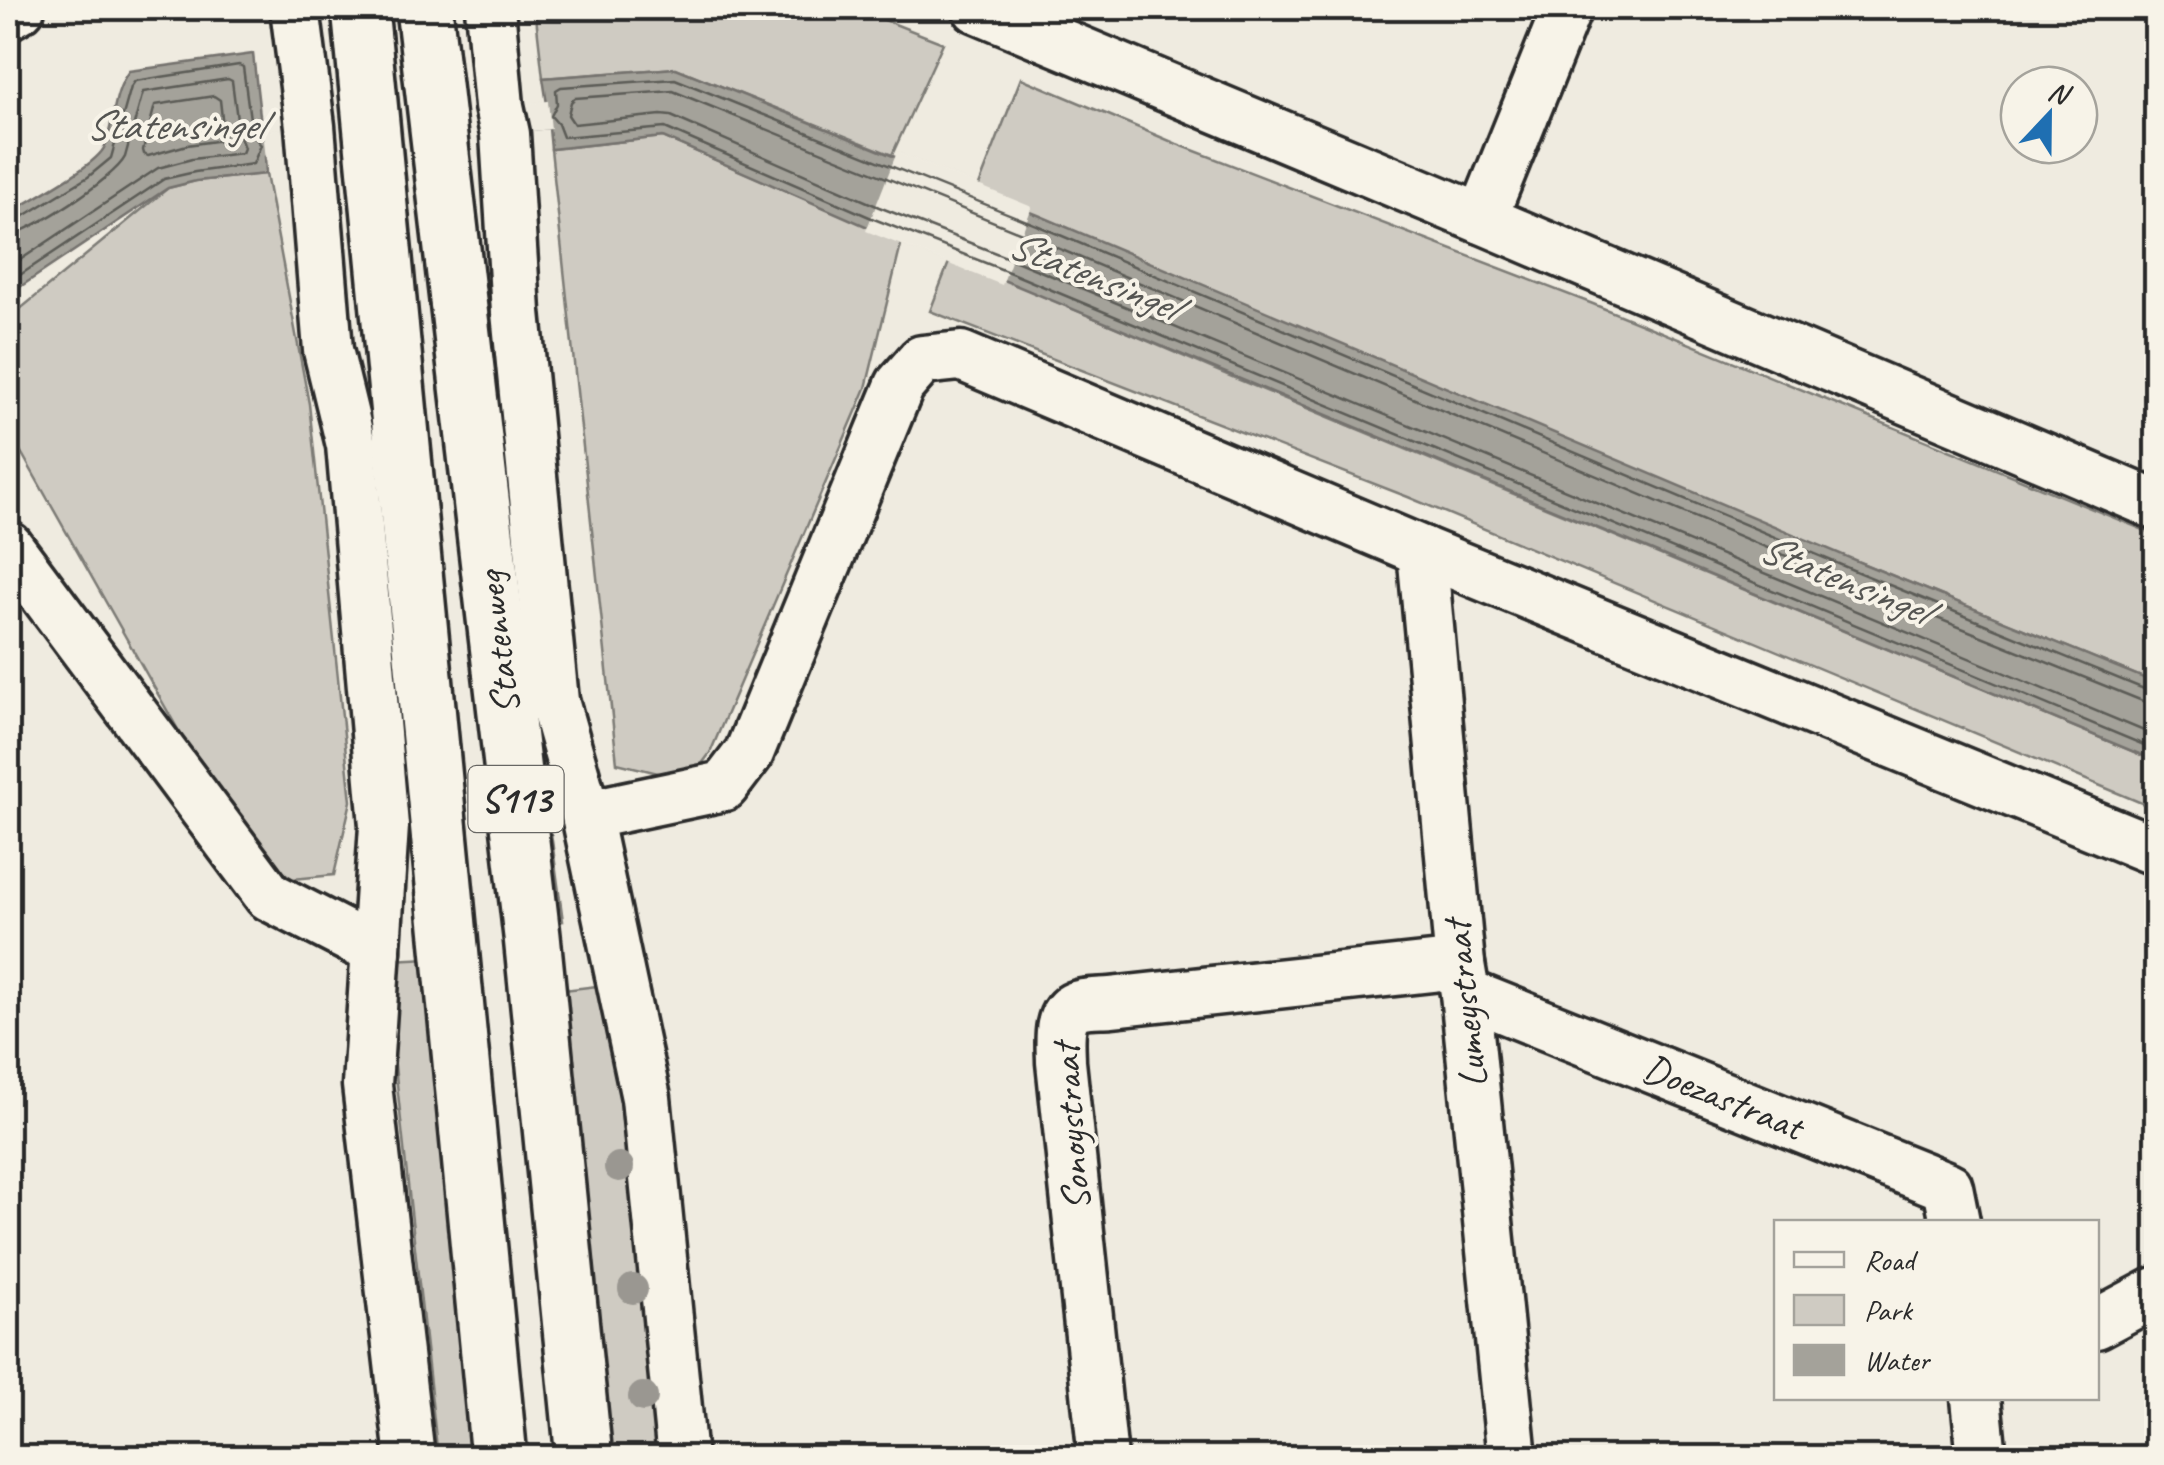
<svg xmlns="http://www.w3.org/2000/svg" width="2164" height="1465" viewBox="0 0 2164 1465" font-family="Caveat,sans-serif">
	<rect width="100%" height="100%" fill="#efebe0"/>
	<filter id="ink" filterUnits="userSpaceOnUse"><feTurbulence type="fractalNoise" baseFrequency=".01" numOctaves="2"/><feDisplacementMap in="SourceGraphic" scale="20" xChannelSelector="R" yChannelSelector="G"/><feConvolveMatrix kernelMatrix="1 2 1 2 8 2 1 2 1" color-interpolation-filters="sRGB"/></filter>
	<g filter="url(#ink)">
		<g fill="#cfcbc2" stroke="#7d7b76" stroke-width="2.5">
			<polygon points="535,8 854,8 943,43 892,155 676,68 543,78"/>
			<polygon points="1021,78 1177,144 1593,304 2156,535 2156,683 1864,564 1008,281 1218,371 2156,761 2156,809 1408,497 930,311"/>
			<polygon points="663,137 902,241 866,388 710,753 695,773 662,774 617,763 551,149"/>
			<polygon points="266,174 309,404 351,801 334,875 293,879 258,854 228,818 8,429 8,319 168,188 196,181"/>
			<polygon points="549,759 568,822 550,826 563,921 541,923 525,761"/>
			<polygon points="429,958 484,1457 438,1457 393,1048 392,960"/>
			<polygon points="614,984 662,1457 595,1457 547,992"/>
		</g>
		<path fill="#a4a29a" stroke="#74726e" stroke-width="2.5" d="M253 54 262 133 547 104 543 78 676 68 1038 215 1864 564 2156 683V761L1008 282 870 228 663 137 551 149 549 128 265 157 266 174 196 181 168 188 8 295V214C28 201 97 166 105 146 114 122 113 92 129 71Z"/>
		<g fill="#efebe0">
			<polygon points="548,101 551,129 266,160 263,131"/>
			<polygon points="897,152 1032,207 1002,285 866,231"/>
		</g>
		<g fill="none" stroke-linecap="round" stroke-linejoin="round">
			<g stroke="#5b5b57" stroke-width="2.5">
				<polygon points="214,96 220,100 224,136 222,140 187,145 148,156 144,154 143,150 155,105"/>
				<polyline points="8,222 16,221 88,177 111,158 131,87 135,81 239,65 243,67 252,134 261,145 253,164 195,172 164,179 8,283"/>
				<path d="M8 235C30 233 115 178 125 157L143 92 228 79 232 81 239 134 244 148 242 153 192 159 158 168 8 268"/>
				<polyline points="2156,691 2149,691 1860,573 1034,224 675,79 561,87 556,90 557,104 551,116 558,124 563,137 665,128 874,219 1011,273 2156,750"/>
				<polyline points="2156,704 2145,702 1855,585 1029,236 673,91 575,98 571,102 568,115 574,124 661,115 671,116 879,207 1016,261 2156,736"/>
			</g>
			<defs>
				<g id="minor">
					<polyline points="295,8 310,126 328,350 351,445 384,826 367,1085 410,1458"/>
					<polyline points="490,8 499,106 505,134 516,312 554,701 586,815 646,1098 682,1458"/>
					<polyline points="977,8 1482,219 2156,505"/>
					<polyline points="8,15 20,8"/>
					<polyline points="1482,219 1567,8"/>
					<polyline points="8,546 269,896 376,951"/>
					<polyline points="1422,551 1460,964 1465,993 1512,1458"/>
					<polyline points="586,815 724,786 749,753 900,385 922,360 961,356 1422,551 2156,851"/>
					<polyline points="1465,993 1948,1187 1955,1222"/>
					<polyline points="2096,1324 2156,1292"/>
					<polyline points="1976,1398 1982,1458"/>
					<path d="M1103 1458 1061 1062C1061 1045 1056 1014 1076 1006 1085 1002 1100 1003 1111 1002L1460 964"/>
				</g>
				<g id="primary">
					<polyline points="360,8 499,1458"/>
					<polyline points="424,8 532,936 584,1458"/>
				</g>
			</defs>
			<use href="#minor" stroke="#2b2b2b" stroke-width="55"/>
			<use href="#primary" stroke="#2b2b2b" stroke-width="62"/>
			<use href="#minor" stroke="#f7f3e8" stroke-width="48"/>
			<use href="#primary" stroke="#f7f3e8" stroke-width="55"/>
		</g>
		<g fill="#9a9791">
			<circle cx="619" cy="1167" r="15"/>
			<circle cx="633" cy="1289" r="15"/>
			<circle cx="643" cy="1397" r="15"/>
		</g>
	</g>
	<g text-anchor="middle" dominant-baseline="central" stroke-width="8" stroke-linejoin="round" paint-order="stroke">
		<rect fill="#f7f3e8" stroke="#686764" stroke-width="2.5" x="468.5" y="766" width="95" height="66" rx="8"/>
		<g font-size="38" font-weight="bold" fill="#2b2b2b">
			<text x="516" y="799">S113</text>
		</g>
		<g font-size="40" fill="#2b2b2b" stroke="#f7f3e8">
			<text transform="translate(498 643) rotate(-97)">Statenweg</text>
			<text transform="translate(1465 1004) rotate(-96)">Lumeystraat</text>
			<text transform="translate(1723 1097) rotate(22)">Doezastraat</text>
			<text transform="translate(1071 1127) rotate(-94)">Sonoystraat</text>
		</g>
		<g font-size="42" font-style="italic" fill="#555552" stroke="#f7f3e8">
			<text x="174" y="125">Statensingel</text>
			<text transform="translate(1093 275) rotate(22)">Statensingel</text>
			<text transform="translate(1844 579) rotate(22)">Statensingel</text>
		</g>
	</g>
	<rect width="2164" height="1465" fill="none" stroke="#f7f3e8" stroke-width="40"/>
	<rect x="20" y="20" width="2124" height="1425" fill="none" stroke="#2b2b2b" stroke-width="4" filter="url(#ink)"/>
	<rect x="1774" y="1220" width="325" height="180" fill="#f7f3e8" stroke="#a5a39c" stroke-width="2.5"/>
	<rect x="1794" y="1252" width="50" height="15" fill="#f7f3e8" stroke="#a5a39c" stroke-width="2.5"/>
	<text x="1864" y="1270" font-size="30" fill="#2b2b2b">Road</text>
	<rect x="1794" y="1295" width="50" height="30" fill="#cfcbc2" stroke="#a5a39c" stroke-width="2.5"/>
	<text x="1864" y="1320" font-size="30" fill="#2b2b2b">Park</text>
	<rect x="1794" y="1345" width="50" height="30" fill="#a4a29a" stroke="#a5a39c" stroke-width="2.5"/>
	<text x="1864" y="1370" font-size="30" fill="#2b2b2b">Water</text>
	<g transform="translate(2049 115) rotate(22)"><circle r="48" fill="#f7f3e8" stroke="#a5a39c" stroke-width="2.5"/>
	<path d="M0-8L18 38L0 25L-18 38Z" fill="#1f6fb2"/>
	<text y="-15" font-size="28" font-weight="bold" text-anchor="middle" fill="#2b2b2b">N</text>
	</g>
</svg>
